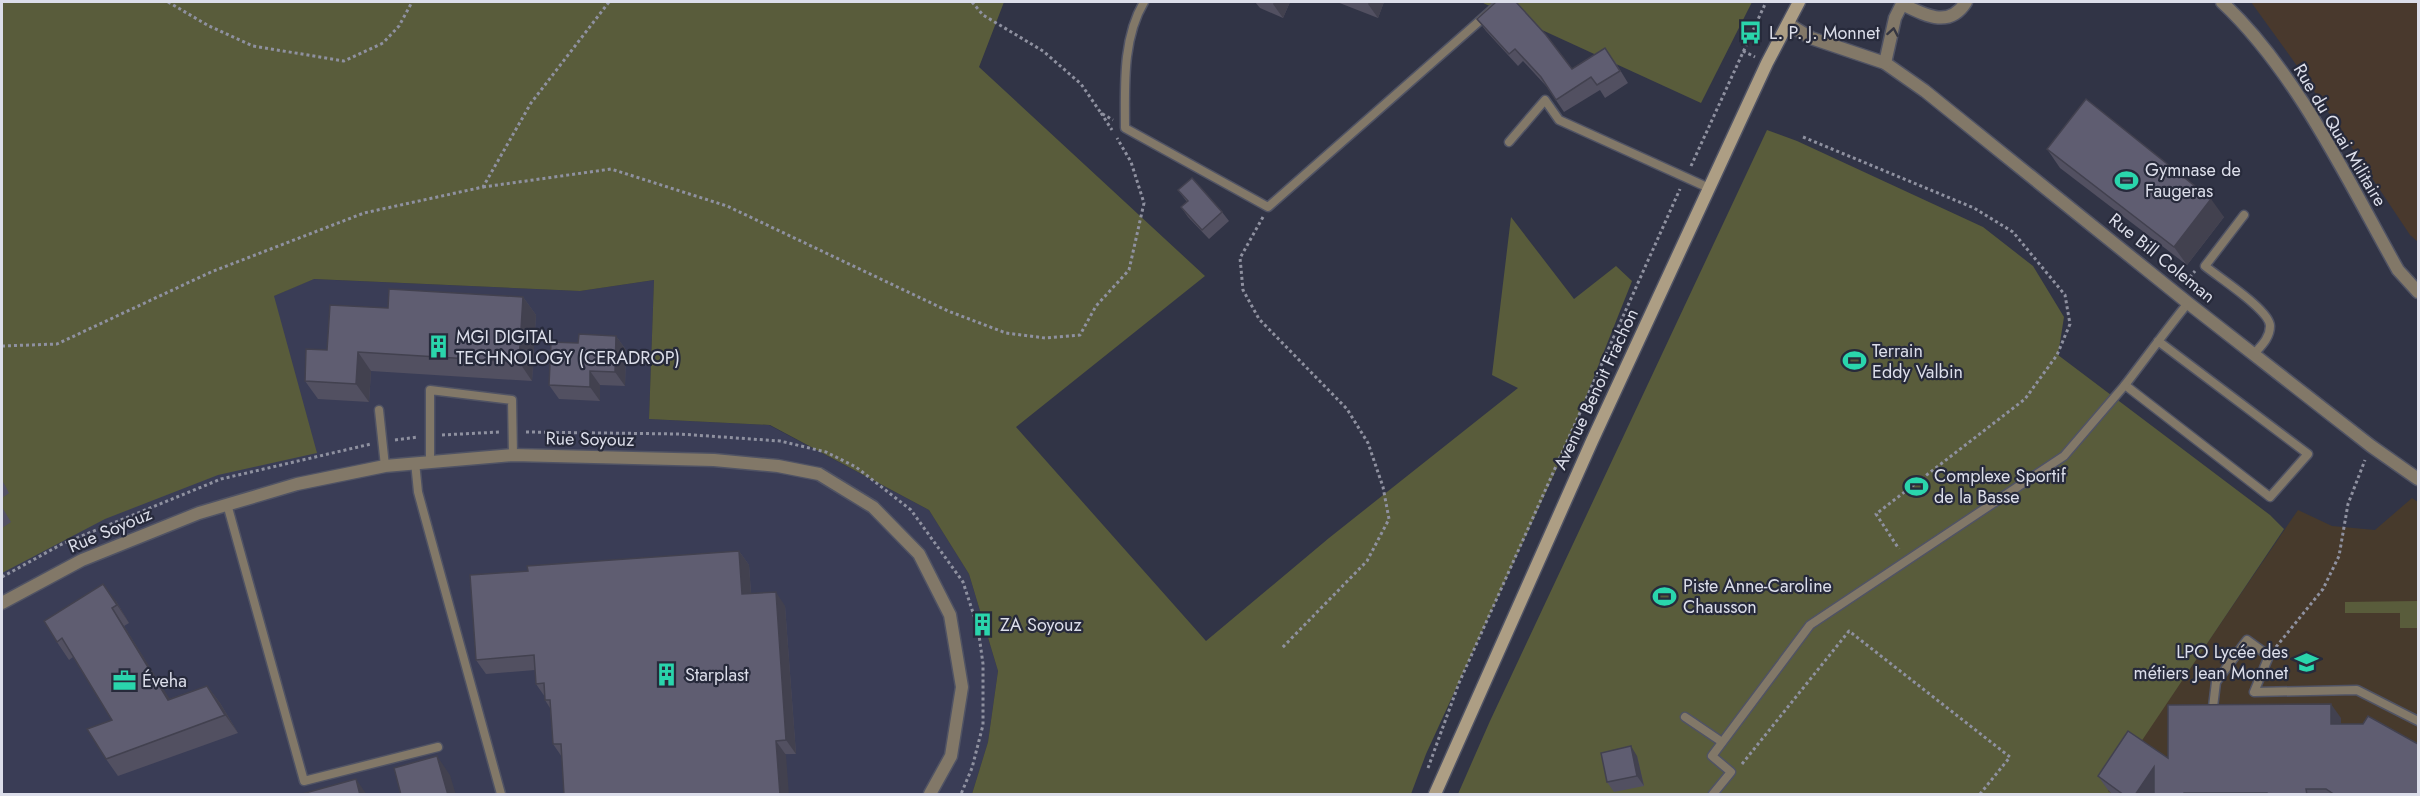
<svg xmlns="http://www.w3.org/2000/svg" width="2420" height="796" viewBox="0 0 2420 796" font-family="Jost,sans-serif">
	<rect width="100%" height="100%" fill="#313446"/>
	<polygon fill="#3a3d56" points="313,279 580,291 654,280 649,419 769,425 929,510 969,574 998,671 988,742 972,794 2,794 2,401 33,400"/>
	<polygon fill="#49392d" points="2251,2 2418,2 2418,242 2410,235 2300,70"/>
	<polygon fill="#473a2c" points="2412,498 2418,502 2418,794 2104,794 2298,510 2332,526 2375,530"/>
	<g fill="#595c3b">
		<polygon points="2,2 1004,2 979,67 1205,276 1016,427 1206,641 1329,538 1518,388 1492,375 1511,217 1574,299 1616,266 1632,281 1562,457 1426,754 1411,794 972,794 988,742 998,671 969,574 929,510 770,425 649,419 654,280 580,291 314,279 274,296 317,453 218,475 105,519 2,573"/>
		<polygon points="1481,2 1752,2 1701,103"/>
		<polygon points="1767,130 1797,141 1983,227 2033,266 2064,317 2058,355 2270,515 2284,529 2108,791 2113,794 1458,794 1490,721"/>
		<polygon points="2418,601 2418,628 2400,628 2400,613 2345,613 2345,602"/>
	</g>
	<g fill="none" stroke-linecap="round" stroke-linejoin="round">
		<defs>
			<g id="service">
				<path d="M1144 2C1122 39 1125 87 1125 128L1268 207 1501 2"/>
				<polyline points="1509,142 1545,100 1559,120 1709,188"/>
				<path d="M2244 215 2205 266C2218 277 2270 310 2270 326 2270 338 2261 346 2254 354"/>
				<path d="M2158 341 2308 454 2270 497 2125 385C2146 358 2166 330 2188 303"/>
				<polyline points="379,410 385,466"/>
				<polyline points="430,460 430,390 512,400 513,455"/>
				<polyline points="415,462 418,492 501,794"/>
				<polyline points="227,504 304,781 438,747"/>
				<polyline points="2213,707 2216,682 2247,640 2269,656 2254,692 2357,690 2418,721"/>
				<polyline points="1685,717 1722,742"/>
				<polyline points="1713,794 1731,772 1712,756 1810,625 2064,456 2125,385"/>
			</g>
			<g id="minor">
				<path d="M2222 2C2297 72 2348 181 2398 270L2418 292"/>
				<path d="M1902 4C1925 15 1949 29 1966 2"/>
				<polyline points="1788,24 1811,38 1885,63 1925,91 2188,303 2371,446 2418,479"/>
				<polyline points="1885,63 1895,18 1903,2"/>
				<polyline points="2,603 82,560 199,513 297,484 385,466 513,455 714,460 778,466 819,474 873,507 919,554 950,615 962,687 951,756 930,794"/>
			</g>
			<polyline id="secondary" points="1435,794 1592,441 1767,63 1799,2"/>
		</defs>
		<use href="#service" stroke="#505364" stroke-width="11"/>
		<use href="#minor" stroke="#505364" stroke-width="15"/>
		<use href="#secondary" stroke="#505364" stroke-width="15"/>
		<g stroke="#8f91a0" stroke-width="3" stroke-dasharray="3 3" stroke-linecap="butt">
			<polyline points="168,2 209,26 253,46 344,61 383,43 399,26 412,2"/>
			<polyline points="972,2 983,15 1043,51 1081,84 1101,113 1113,120"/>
			<polyline points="1743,51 1755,57"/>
			<polyline points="1101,113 1112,130"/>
			<polyline points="1803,137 1974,208 2013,232 2065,295 2070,324 2057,355 2025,399 1876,514 1899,549"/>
			<polyline points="1691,166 1766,2"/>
			<polyline points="483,187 611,169 727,206 948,311 1006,333 1045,338 1080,335 1096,306 1129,270 1144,203 1131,162 1117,138"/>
			<polyline points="1263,217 1240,258 1243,290 1259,319 1347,409 1368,443 1383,487 1389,519 1367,561 1282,648"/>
			<polyline points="2186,282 2195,271"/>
			<polyline points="2,346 57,344 211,272 364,213 483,187 531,103 609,2"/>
			<polyline points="526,432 679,434 780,441 826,452 856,467 911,510 963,582 978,628 983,664 983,725 972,768 961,794"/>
			<polyline points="442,435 499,432"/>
			<polyline points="395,440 418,437"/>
			<polyline points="2,577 62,544 221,479 371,444"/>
			<polyline points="2276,647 2323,589 2339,556 2348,504 2365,460"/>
			<polyline points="1742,764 1849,631 2010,757 1980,794"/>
			<polyline points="1428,768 1459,683 1680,189"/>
		</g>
		<use href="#service" stroke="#827868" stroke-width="8"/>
		<use href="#minor" stroke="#827868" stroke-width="12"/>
		<use href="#secondary" stroke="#ad9e84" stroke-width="12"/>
	</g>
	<g fill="#525061">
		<polygon points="1255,2 1290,2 1283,18 1260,8"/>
		<polygon points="1337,2 1384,2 1378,18"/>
		<polygon points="1477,19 1572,69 1614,60 1628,83 1605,98 1600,90 1564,112 1547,87 1523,61 1518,66 1486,31"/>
		<polygon points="2047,149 2224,217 2187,265 2060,168"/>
		<polygon points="1178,190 1222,212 1229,221 1209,239 1188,217 1181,207 1187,202"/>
		<polygon points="523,297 536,315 532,381 371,371 369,402 318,399 305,381 327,350 388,308"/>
		<polygon points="616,336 626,350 625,386 600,385 600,401 559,399 549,385 578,343"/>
		<polygon points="2,480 9,493 2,498"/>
		<polygon points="2,507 11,522 2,528"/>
		<polygon points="739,551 749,565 751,593 785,606 796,754 562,757 553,744 550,708 545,700 545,697 536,684 535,670 486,674 476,660"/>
		<polygon points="116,601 129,623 124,626 169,699 207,686 220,703 238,733 118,776 106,759 112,720 73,657 69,660 57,642"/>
		<polygon points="2341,718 2341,724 2418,795 2113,795 2108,790 2098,776 2168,758"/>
		<polygon points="1637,756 1644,786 1614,792 1607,782"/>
	</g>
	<g fill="#42414f">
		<polygon points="1274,2 1290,2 1283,18 1273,4"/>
		<polygon points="1369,2 1384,2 1378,18 1368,4"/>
		<polygon points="2211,199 2224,217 2187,265 2174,247"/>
		<polygon points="523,297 536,315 532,381 519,362"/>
		<polygon points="616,336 626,350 625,386 615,372"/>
		<polygon points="358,352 371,371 369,402 356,384"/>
		<polygon points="590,371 600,385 600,401 590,387"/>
		<polygon points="739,551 749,565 752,608 742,594"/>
		<polygon points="103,584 116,601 129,623"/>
		<polygon points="776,592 785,606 796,754 786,740"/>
		<polygon points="112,608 124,626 181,717 168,700"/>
		<polygon points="207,686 220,703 238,733 225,715"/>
		<polygon points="2331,704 2341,718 2341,738 2331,724"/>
		<polygon points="776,741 786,755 789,795 780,795"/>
		<polygon points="1631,746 1637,756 1644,786 1637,776"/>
		<polygon points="437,756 450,775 456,795 448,795"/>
		<polygon points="2154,767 2155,795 2135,795"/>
		<polygon points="356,779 367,795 360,795"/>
	</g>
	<g fill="#5f5d71" stroke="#42414f" stroke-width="1.5">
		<polygon points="1496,2 1516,2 1546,35 1572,69 1605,48 1620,71 1597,85 1591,77 1556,100 1541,77 1515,49 1509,54 1477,19"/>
		<polygon points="2086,99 2211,199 2174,247 2047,149"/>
		<polygon points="1192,178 1222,212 1202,230 1181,207 1188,201 1178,190"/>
		<polygon points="389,289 523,297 519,362 358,352 356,384 305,381 306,349 327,350 330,305 388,308"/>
		<polygon points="579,334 616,336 615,372 590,371 590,387 549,385 551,342 578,343"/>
		<polygon points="739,551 742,594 776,592 786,740 776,741 780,795 564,795 561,744 553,744 550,700 545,700 544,683 536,684 534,655 476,660 470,575 528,571 527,566"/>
		<polygon points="103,584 117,605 112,608 168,700 207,686 225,715 106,759 87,729 112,720 62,638 57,642 44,621"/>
		<polygon points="2331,704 2331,724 2363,724 2368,716 2418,744 2418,795 2335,795 2326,789 2306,789 2307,795 2267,795 2267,793 2184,793 2183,795 2154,795 2154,767 2135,795 2124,795 2098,776 2128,731 2168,758 2168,705"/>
		<polygon points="1631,746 1637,776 1607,782 1601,753"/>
		<polygon points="437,756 448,795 401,795 394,768"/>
		<polygon points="356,779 360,795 298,795"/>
	</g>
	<defs><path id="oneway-chevron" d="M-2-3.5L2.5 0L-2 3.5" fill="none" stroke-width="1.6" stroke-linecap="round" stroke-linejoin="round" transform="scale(1.5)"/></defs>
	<use stroke="#353642" href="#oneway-chevron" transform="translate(1893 32) rotate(-80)"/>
	<defs>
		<symbol id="bus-bare" viewBox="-9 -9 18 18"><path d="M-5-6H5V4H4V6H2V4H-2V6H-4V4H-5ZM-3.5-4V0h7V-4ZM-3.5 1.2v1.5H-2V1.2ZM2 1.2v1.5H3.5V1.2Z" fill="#2ad5ac" stroke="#272a3b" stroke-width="2.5" paint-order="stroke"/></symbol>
		<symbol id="stadium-bare" viewBox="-9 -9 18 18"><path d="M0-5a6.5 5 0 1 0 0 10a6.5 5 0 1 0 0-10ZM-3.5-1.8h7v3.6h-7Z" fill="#2ad5ac" stroke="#272a3b" stroke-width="2.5" paint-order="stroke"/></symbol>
		<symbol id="building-bare" viewBox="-9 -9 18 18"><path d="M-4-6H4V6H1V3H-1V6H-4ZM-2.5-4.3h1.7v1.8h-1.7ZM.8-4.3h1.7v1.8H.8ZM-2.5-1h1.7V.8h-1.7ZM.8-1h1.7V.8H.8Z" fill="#2ad5ac" stroke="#272a3b" stroke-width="2.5" paint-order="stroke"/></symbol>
		<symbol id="school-bare" viewBox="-9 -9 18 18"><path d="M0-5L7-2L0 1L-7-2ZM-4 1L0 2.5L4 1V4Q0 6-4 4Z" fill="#2ad5ac" stroke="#272a3b" stroke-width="2.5" paint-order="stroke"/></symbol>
		<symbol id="office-bare" viewBox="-9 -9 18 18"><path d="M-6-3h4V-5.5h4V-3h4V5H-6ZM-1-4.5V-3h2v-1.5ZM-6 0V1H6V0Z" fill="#2ad5ac" stroke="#272a3b" stroke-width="2.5" paint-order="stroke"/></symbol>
	</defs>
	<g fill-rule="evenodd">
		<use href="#bus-bare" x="1734" y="16" width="33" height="33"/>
		<use href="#stadium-bare" x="2110" y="164" width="33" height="33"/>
		<use href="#building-bare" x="422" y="330" width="33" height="33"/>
		<use href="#stadium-bare" x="1838" y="344" width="33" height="33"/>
		<use href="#stadium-bare" x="1900" y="470" width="33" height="33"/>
		<use href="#stadium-bare" x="1648" y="580" width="33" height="33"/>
		<use href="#building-bare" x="966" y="608" width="33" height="33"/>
		<use href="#school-bare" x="2290" y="646" width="33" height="33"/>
		<use href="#building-bare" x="650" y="658" width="33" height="33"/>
		<use href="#office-bare" x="108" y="664" width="33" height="33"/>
	</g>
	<g text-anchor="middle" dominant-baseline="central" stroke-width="4.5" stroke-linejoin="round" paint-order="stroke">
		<g font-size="18" fill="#dcdeea" stroke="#272a3b" text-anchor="start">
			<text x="1769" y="33">L. P. J. Monnet</text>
			<text x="2145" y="170">Gymnase de<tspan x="2145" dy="21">Faugeras</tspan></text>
			<text x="456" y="337">MGI DIGITAL<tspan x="456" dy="21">TECHNOLOGY (CERADROP)</tspan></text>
			<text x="1872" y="351">Terrain<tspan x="1872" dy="21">Eddy Valbin</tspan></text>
			<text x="1934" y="476">Complexe Sportif<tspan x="1934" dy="21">de la Basse</tspan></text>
			<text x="1683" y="586">Piste Anne-Caroline<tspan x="1683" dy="21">Chausson</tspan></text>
			<text x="1000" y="625">ZA Soyouz</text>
			<text x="2288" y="652" text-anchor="end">LPO Lycée des<tspan x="2288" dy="21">métiers Jean Monnet</tspan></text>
			<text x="685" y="675">Starplast</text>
			<text x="142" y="681">Éveha</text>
		</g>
		<g font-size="18" fill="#dcdeea" stroke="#272a3b">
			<text transform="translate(2340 135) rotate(59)">Rue du Quai Militaire</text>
			<text transform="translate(2162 258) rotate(39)">Rue Bill Coleman</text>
			<text transform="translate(1596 389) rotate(-65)">Avenue Benoit Frachon</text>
			<text transform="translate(590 439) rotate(1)">Rue Soyouz</text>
			<text transform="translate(110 530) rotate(-23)">Rue Soyouz</text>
		</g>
	</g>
	<rect width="2420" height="796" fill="none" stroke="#dcdeea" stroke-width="6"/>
</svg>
